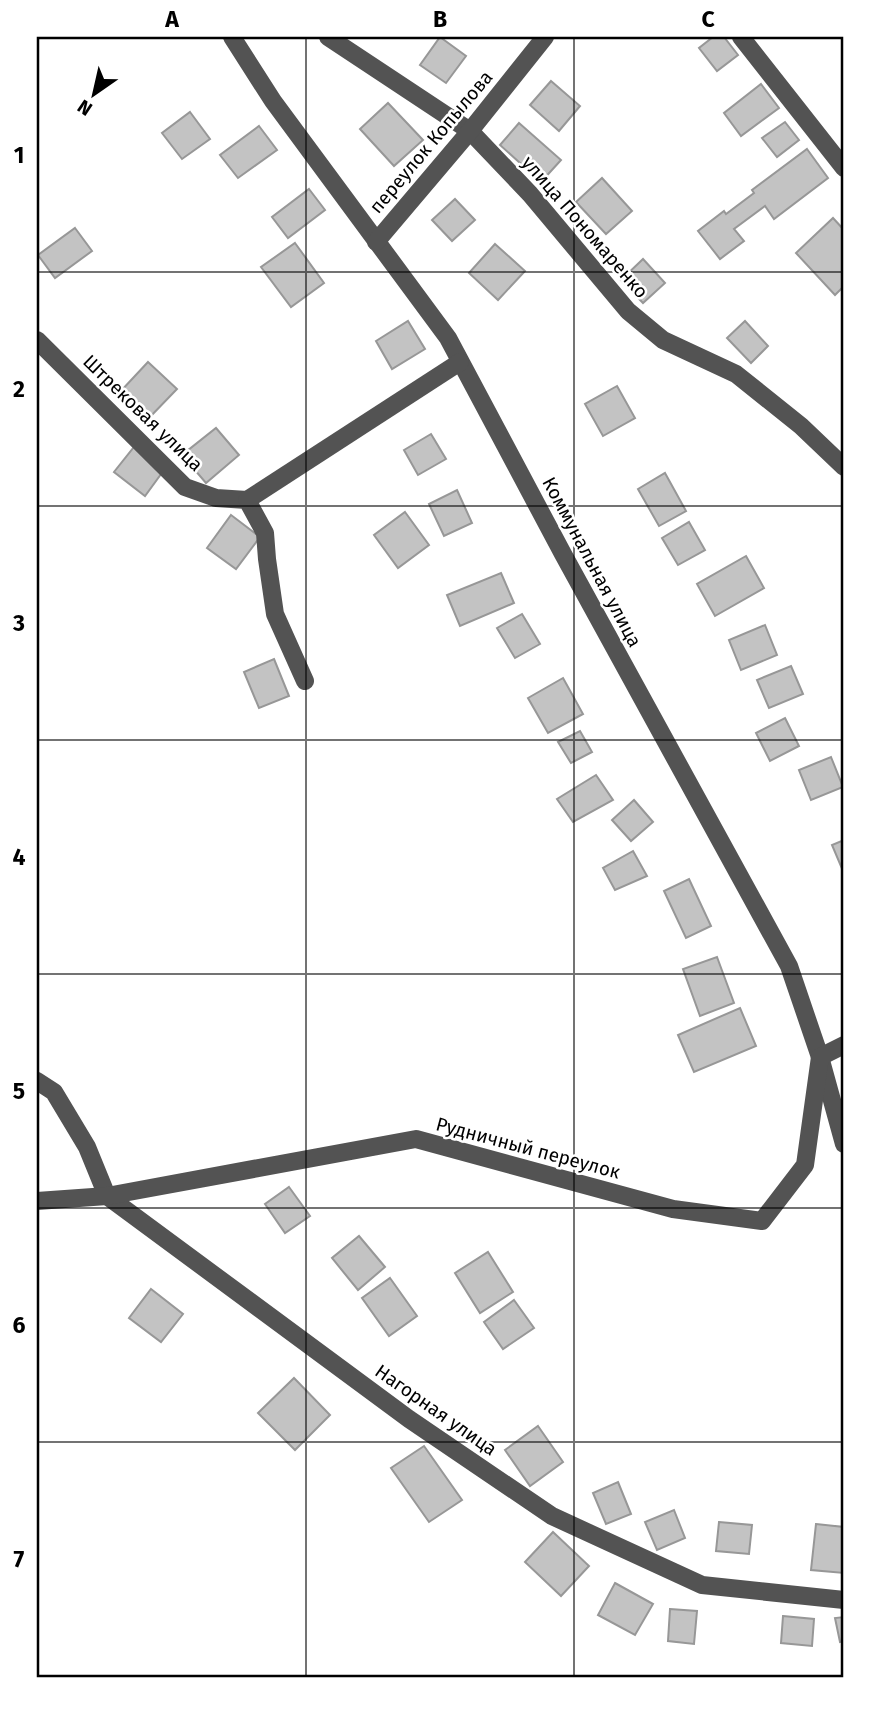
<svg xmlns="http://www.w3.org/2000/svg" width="881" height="1715" viewBox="0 0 881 1715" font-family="'Fira Sans',sans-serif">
	<rect width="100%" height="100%" fill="#fff"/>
	<g fill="#c3c3c3" stroke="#979797" stroke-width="2">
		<polygon points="440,37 466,56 446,83 420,65"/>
		<polygon points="713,37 724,37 738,55 717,71 699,48"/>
		<polygon points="551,81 580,106 559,131 530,105"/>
		<polygon points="761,84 779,108 741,136 724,113"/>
		<polygon points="388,103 423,140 394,166 360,129"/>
		<polygon points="190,112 210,139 182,159 162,133"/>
		<polygon points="785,122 799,140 777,157 762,138"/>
		<polygon points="519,123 561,160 541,182 500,145"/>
		<polygon points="259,126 277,150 238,178 220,155"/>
		<polygon points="807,149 828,178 774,219 765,206 734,229 744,241 720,259 698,231 724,211 726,214 754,193 752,190"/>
		<polygon points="602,178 632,211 606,234 576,202"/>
		<polygon points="309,189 325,210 288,238 272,217"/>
		<polygon points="455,199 475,220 452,241 432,220"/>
		<polygon points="833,218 844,230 844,286 835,295 796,253"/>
		<polygon points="75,228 92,251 55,278 38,255"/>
		<polygon points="295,243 324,283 291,307 261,267"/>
		<polygon points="495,244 525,271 498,300 469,273"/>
		<polygon points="643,259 665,283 643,303 621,280"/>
		<polygon points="408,321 425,349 392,369 376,341"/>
		<polygon points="745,321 768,346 751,363 727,338"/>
		<polygon points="148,362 177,389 147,420 119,393"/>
		<polygon points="617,386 635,418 603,436 585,404"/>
		<polygon points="216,428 239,455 206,483 182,455"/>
		<polygon points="431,434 446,459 418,475 404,450"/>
		<polygon points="134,447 164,470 145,496 114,472"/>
		<polygon points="665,473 686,511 659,526 638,489"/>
		<polygon points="457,490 472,523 444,536 429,504"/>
		<polygon points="405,512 429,545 398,568 374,535"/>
		<polygon points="231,515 260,537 236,569 207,548"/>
		<polygon points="689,522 705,550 678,565 662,538"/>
		<polygon points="746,556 764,588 715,616 697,584"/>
		<polygon points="501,573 514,603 460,626 447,595"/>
		<polygon points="522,614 540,644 515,658 497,628"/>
		<polygon points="765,625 777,655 741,670 729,640"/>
		<polygon points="274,659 289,696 259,708 244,672"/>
		<polygon points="791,666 803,694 769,708 757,680"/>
		<polygon points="563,678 583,714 548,733 528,698"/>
		<polygon points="785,718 799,746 770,761 756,733"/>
		<polygon points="580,731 592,752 571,763 558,742"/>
		<polygon points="831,757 843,787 811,800 799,770"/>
		<polygon points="596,775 613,800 573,822 557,799"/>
		<polygon points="634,800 653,822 631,841 612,820"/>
		<polygon points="844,840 844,871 843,871 832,845"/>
		<polygon points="633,851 647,876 615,890 603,868"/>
		<polygon points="689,879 711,926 686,938 664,891"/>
		<polygon points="717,957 734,1003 700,1016 683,969"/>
		<polygon points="740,1008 756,1046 694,1072 678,1035"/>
		<polygon points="289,1187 310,1216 285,1233 265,1204"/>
		<polygon points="359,1236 385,1267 358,1290 332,1258"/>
		<polygon points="488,1252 513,1292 480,1313 455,1273"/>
		<polygon points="390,1278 417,1316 389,1336 362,1298"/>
		<polygon points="151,1289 183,1314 161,1342 129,1318"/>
		<polygon points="514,1300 534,1328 503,1349 484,1322"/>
		<polygon points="294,1378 330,1415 295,1450 258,1413"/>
		<polygon points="538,1426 563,1462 530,1486 505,1450"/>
		<polygon points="424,1446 462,1500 429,1522 391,1468"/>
		<polygon points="618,1482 631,1514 606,1524 593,1493"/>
		<polygon points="674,1510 685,1538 657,1550 645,1522"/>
		<polygon points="719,1522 752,1525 749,1554 716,1551"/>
		<polygon points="816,1524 844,1527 844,1573 811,1570"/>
		<polygon points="553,1532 589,1566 561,1596 525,1562"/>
		<polygon points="615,1583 653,1604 635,1635 598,1615"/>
		<polygon points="670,1609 697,1611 694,1644 668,1641"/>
		<polygon points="783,1616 814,1619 812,1646 781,1643"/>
		<polygon points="844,1617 844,1641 840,1642 835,1618"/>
	</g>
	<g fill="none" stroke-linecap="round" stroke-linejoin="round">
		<g stroke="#535353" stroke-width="18">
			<polyline points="232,37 273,101 448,338 563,554 789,966 820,1057 844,1144"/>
			<polyline points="328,37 470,131 530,194 628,311 663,340 736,374 801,426 844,467"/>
			<polyline points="741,37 844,168"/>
			<polyline points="376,242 470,131 545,37"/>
			<polyline points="37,340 185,487 216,498 247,500 265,533 267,559 275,614 305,681"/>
			<polyline points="247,500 460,362"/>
			<polyline points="37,1081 54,1092 87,1147 107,1196"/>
			<polyline points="103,1196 107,1196 409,1419 552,1516 702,1585 844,1600"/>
			<polyline points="37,1201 107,1196 416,1139 673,1209 762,1221 805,1165 820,1057 844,1045"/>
		</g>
	</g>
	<path fill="none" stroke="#000" stroke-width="2" stroke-opacity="0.55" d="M306 37V1678M574 37V1678M37 272H844M37 506H844M37 740H844M37 974H844M37 1208H844M37 1442H844"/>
	<g text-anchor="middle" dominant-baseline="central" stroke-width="5" stroke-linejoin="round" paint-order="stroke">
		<g font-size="19" fill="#000" stroke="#fff">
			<text transform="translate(431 142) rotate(-50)">переулок Копылова</text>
			<text transform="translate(585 227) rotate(49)">улица Пономаренко</text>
			<text transform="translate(143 413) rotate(44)">Штрековая улица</text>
			<text transform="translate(592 562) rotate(62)">Коммунальная улица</text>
			<text transform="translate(528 1148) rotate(15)">Рудничный переулок</text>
			<text transform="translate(436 1410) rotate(35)">Нагорная улица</text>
		</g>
	</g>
	<rect width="881" height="1715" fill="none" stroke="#ffffff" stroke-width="77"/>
	<g transform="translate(94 94) rotate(214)" stroke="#ffffff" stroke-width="5" paint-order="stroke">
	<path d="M0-5L12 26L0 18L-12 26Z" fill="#000000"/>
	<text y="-10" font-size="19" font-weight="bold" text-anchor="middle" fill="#000000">N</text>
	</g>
	<rect x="38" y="38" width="804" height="1638" fill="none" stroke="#000" stroke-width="2.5"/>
	<g font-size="23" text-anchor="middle" font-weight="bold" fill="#000">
		<text x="172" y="27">A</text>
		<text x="440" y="27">B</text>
		<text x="708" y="27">C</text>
		<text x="19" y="163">1</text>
		<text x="19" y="397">2</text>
		<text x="19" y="631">3</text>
		<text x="19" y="865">4</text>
		<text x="19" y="1099">5</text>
		<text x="19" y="1333">6</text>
		<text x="19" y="1567">7</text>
	</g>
</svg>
